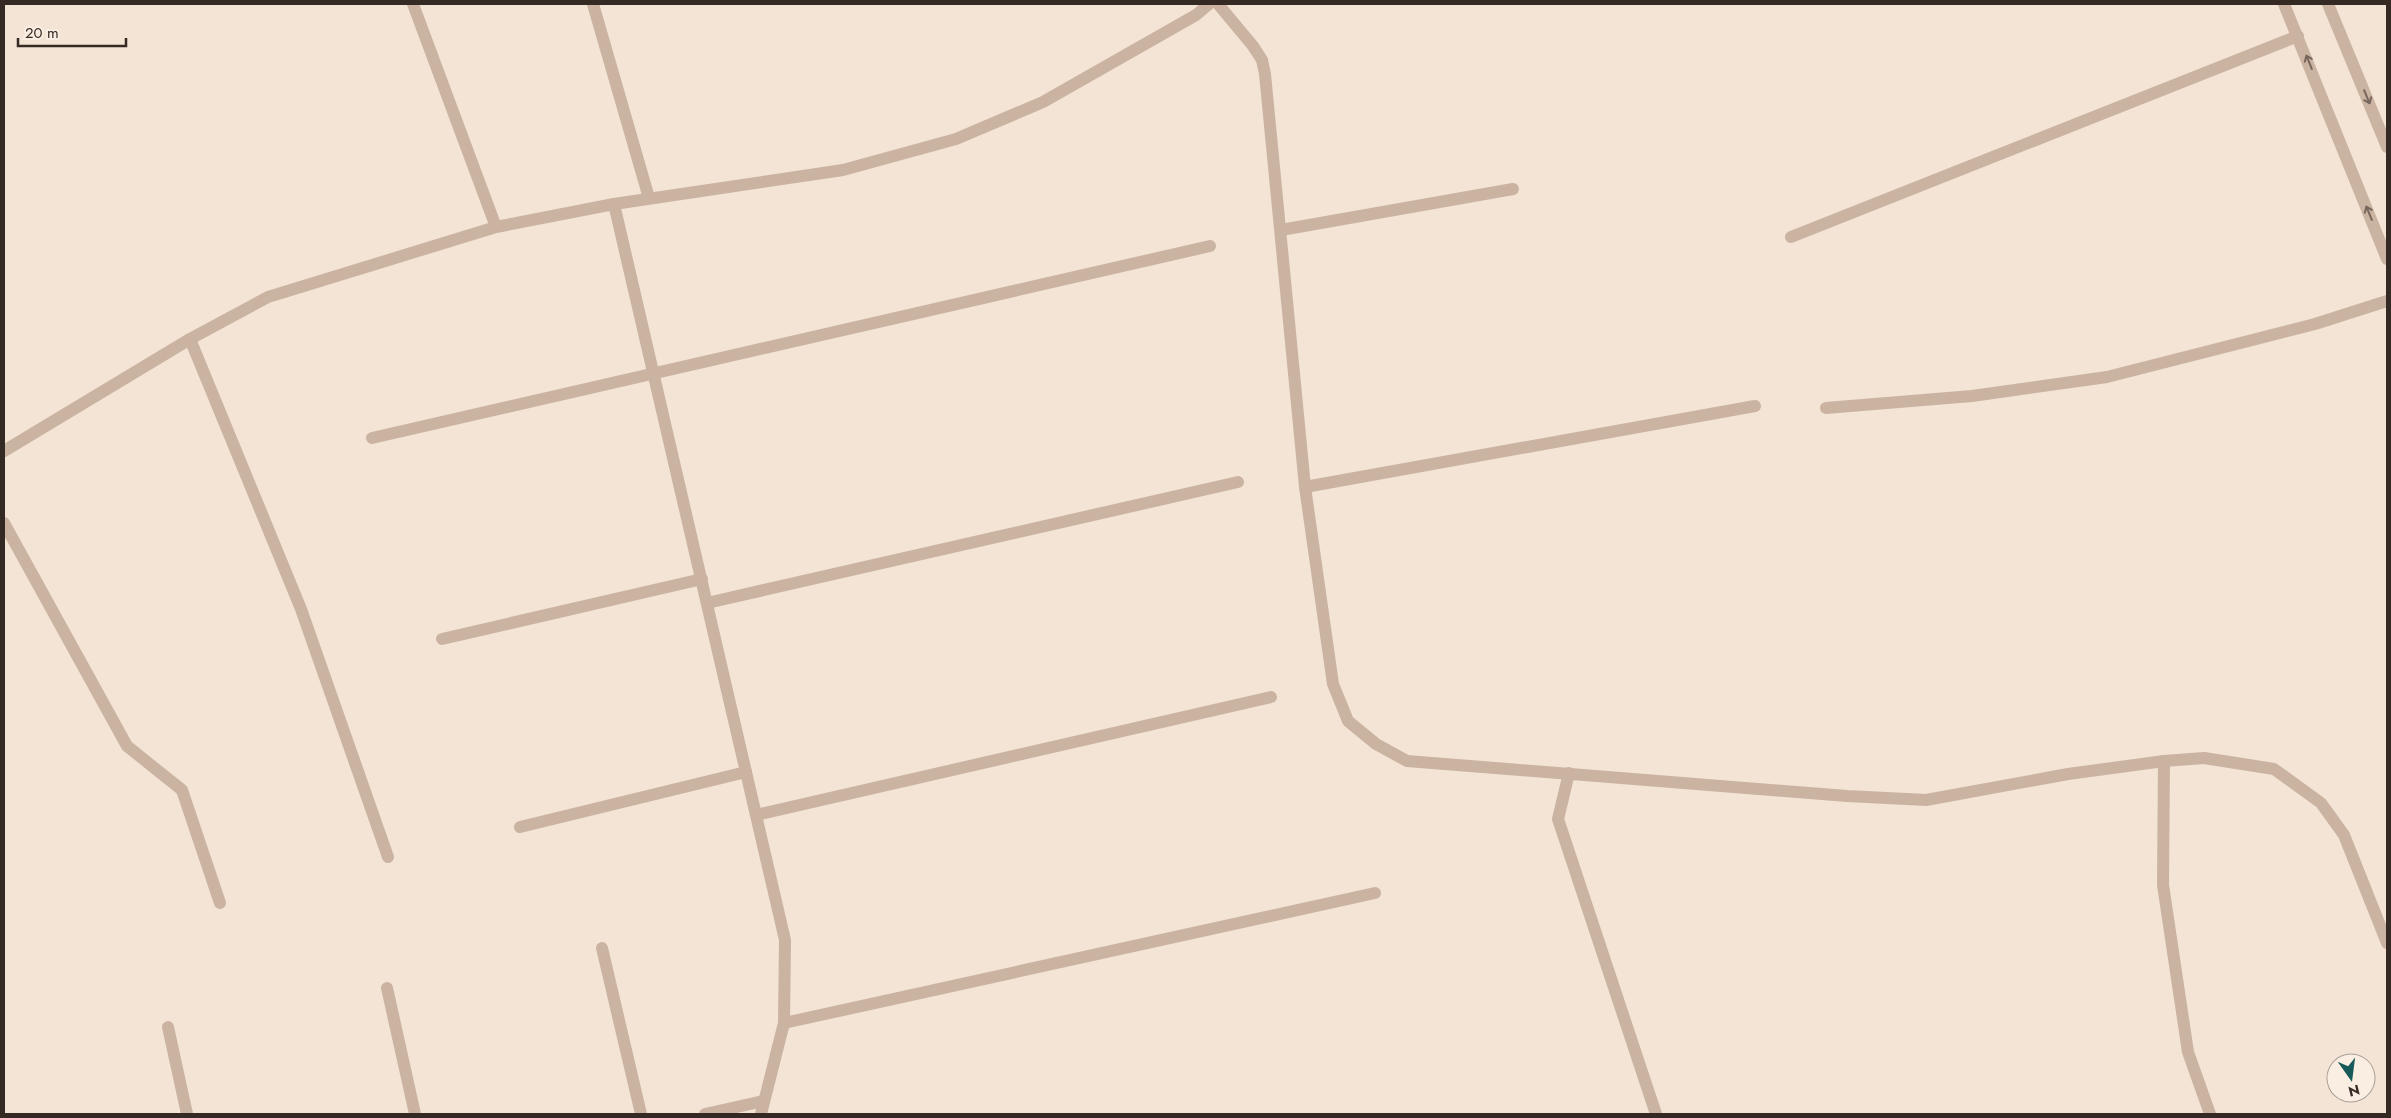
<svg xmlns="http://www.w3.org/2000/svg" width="2391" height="1118" viewBox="0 0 2391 1118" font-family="Jost,sans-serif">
	<rect width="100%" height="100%" fill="#f3e4d5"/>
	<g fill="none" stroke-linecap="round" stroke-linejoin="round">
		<g stroke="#cbb3a1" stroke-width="12">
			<polyline points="413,4 496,227"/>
			<polyline points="593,4 649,198"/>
			<polyline points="1218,4 1253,46 1262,60 1265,74 1305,487 1333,684 1348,721 1376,744 1407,761 1847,796 1926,800 2068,774 2164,761 2204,758 2274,769 2321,803 2344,835 2387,943"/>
			<polyline points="2284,4 2387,259"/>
			<polyline points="2328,4 2387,147"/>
			<polyline points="614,204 785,940 784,1023 761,1114"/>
			<polyline points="1281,230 1513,189"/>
			<polyline points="1791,237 2298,36"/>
			<polyline points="190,339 301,609 388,857"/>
			<polyline points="1826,408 1972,396 2107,377 2315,324 2387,301"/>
			<polyline points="372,438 1210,246"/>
			<polyline points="4,451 190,339 268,297 496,227 614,204 843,170 956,139 1043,102 1196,15 1209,4"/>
			<polyline points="1305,487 1755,406"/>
			<polyline points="4,523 127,746 182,790 220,903"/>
			<polyline points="707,603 1238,482"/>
			<polyline points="442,639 702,579"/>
			<polyline points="2164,761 2163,885 2188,1052 2210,1114"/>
			<polyline points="1569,773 1558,819 1656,1114"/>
			<polyline points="756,815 1271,697"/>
			<polyline points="520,827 746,772"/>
			<polyline points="602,948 641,1114"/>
			<polyline points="387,988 415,1114"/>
			<polyline points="784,1023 1375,893"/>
			<polyline points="168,1027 187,1114"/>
			<polyline points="705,1114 763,1101"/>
		</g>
	</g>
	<defs><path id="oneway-shaft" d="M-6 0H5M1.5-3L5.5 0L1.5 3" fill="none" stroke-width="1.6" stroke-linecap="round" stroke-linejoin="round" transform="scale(1.25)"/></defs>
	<g stroke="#78675c">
		<use href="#oneway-shaft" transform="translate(2309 62) rotate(-112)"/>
		<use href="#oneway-shaft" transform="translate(2367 97) rotate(67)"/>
		<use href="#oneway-shaft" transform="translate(2369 213) rotate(-112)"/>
	</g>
	<rect width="2391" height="1118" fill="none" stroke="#352924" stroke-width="10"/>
	<g transform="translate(2351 1078) rotate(166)"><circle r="24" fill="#faeee2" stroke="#ab9f96"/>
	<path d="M0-4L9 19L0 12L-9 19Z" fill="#175859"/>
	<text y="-8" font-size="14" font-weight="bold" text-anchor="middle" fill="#352924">N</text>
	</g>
	<path d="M18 38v8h108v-8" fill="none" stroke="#352924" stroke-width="2.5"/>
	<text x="25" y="38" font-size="15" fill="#352924" stroke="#faeee2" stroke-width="4" paint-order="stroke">20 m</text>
</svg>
